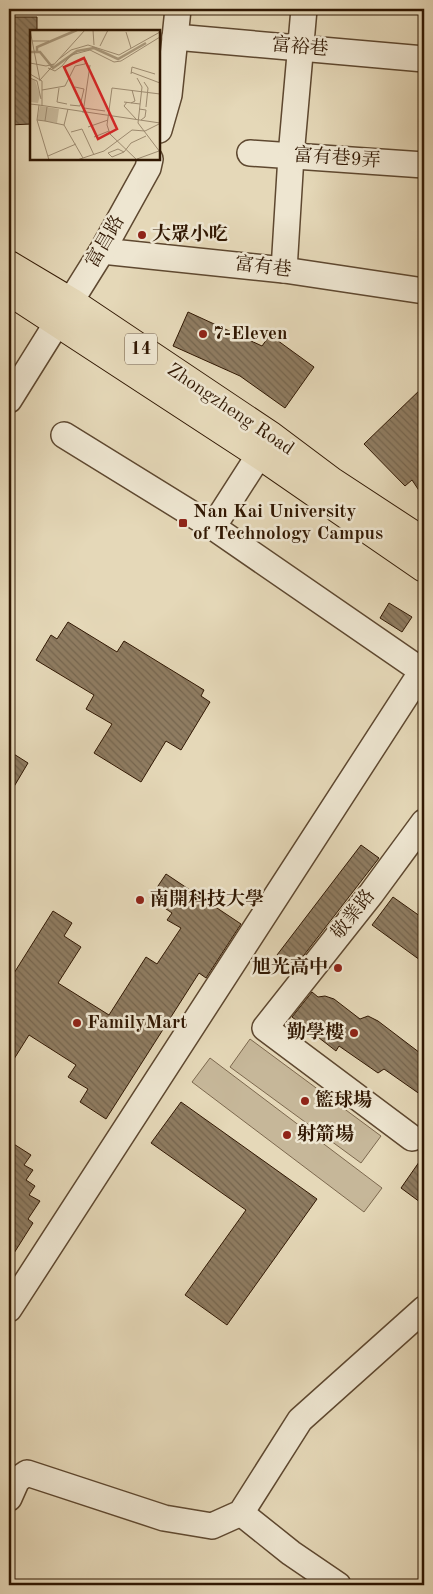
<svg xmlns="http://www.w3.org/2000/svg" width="433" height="1594" viewBox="0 0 433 1594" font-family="'Old Standard TT','Noto Serif TC',serif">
	<defs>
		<pattern id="building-back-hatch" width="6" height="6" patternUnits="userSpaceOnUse" patternTransform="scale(1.25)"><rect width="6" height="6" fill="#8f7c61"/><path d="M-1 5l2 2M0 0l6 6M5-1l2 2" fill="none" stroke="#75654e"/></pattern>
	</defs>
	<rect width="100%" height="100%" fill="#e5d8b8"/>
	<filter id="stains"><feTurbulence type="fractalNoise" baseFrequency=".004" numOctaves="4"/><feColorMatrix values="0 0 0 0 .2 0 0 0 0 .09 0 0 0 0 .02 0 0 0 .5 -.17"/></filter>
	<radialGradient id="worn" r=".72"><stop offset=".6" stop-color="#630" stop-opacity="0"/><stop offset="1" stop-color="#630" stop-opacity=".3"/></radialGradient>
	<g fill="#c6b799" stroke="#7c684e">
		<polygon points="250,1039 381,1136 361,1163 230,1067"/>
		<polygon points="210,1058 382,1188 364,1212 192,1082"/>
	</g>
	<g fill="url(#building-back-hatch)" stroke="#311803">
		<polygon points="10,17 37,17 37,31 31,31 31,124 9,125 9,96 12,96"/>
		<polygon points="188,312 262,346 270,335 314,367 285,408 240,376 173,346"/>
		<polygon points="424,386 424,498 412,480 405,486 364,444"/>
		<polygon points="389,603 412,617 402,632 380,618"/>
		<polygon points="68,622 117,652 124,641 204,690 201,696 210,702 181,750 166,741 141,782 94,753 112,724 86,709 94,695 36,660 51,635 57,639"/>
		<polygon points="9,751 28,763 9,795"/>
		<polygon points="361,845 379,858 294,968 277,955"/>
		<polygon points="166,874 241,924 206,978 199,973 106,1119 80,1102 88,1089 68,1077 76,1065 29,1035 9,1067 9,981 53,911 72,923 64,936 81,947 58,983 109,1015 146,957 157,964 181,928 167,920 172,913 150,898"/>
		<polygon points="393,897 424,919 424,963 372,925"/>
		<polygon points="312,992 318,997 325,996 334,999 360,1019 368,1016 378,1021 424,1056 424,1097 384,1069 378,1073 339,1046 336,1051 292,1017"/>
		<polygon points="181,1102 317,1199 227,1325 185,1295 246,1210 151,1143"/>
		<polygon points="9,1141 31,1155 24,1165 33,1170 26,1180 35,1186 29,1195 40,1201 28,1219 33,1223 9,1261"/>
		<polygon points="424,1155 424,1205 401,1188"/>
	</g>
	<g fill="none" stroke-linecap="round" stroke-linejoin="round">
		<defs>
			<g id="minor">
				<polyline points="175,37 424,59"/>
				<polyline points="159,130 169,95 178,9"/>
				<polyline points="250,153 424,165"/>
				<polyline points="102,251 284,270 424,291"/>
				<polyline points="284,270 291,156 304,9"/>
				<polyline points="9,400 102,251 148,168 150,159"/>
				<polyline points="64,435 213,527 422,671"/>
				<polyline points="213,527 270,438"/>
				<polyline points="412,1138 265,1028 371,894 424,822"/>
				<polyline points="9,1309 424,668"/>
				<polyline points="9,1498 17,1480 27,1473 164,1518 212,1526 241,1513 300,1420 424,1309"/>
				<polyline points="241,1513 291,1553 338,1585"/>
			</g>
			<g id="major">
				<polyline points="9,265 71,302 271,436 331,481 424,542"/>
				<polyline points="9,291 260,455 424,568"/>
			</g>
		</defs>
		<use href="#minor" stroke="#5e4830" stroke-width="28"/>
		<use href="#major" stroke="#311803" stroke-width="30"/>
		<use href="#minor" stroke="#eee6d1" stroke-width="25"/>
		<use href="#major" stroke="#e5d8b8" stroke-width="28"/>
	</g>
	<g fill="#8f2418" stroke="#eee6d1" stroke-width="2">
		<circle cx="142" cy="235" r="5"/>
		<circle cx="203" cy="334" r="5"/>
		<rect x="178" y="518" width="10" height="10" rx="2.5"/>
		<circle cx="140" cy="900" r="5"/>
		<circle cx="338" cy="968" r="5"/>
		<circle cx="77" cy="1023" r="5"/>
		<circle cx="354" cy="1033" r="5"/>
		<circle cx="305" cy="1101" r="5"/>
		<circle cx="287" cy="1135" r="5"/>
	</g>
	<g text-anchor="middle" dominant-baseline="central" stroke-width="5" stroke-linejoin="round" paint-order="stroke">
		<rect fill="#eee6d1" stroke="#6a5641" stroke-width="1" x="125" y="333.5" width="32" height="31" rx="4"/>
		<g font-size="18" font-weight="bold" fill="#311803">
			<text x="141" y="349">14</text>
		</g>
		<g font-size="19" fill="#311803" stroke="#eee6d1">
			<text transform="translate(300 48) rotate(5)">富裕巷</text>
			<text transform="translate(337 159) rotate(4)">富有巷9弄</text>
			<text transform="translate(106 242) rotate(-60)">富昌路</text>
			<text transform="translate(263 268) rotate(7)">富有巷</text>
			<text transform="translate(230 410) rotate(34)">Zhongzheng Road</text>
			<text transform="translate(354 915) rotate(-52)">敬業路</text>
		</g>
		<g font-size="19" font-weight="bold" fill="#311803" stroke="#eee6d1" text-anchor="start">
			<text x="152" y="235">大眾小吃</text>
			<text x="213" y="334">7-Eleven</text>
			<text x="193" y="512">Nan Kai University<tspan x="193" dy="22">of Technology Campus</tspan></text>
			<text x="150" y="900">南開科技大學</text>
			<text x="328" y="968" text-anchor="end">旭光高中</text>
			<text x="87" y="1023">FamilyMart</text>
			<text x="344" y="1033" text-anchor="end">勤學樓</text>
			<text x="315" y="1101">籃球場</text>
			<text x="297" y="1135">射箭場</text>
		</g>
	</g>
	<g transform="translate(30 30)">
		<rect width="130" height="130" fill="#e5d8b8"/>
		<path d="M0 48 5 50 10 65 8 73 0 72ZM10 76 29 79 27 93 7 90Z" fill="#c6b799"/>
		<path fill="none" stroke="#a8977a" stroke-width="2.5" d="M7 21V17L47 0M0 22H10L23 38 47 21 64 18 88 29 116 13"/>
		<path fill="none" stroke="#9d8b70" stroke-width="1" d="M0 0 10 51M63 0 64 15M96 2 101 18M2 11H19M70 16 78 0M29 29 41 20 58 15 89 25 130 2M0 33 16 36 24 34M32 36 41 25 60 20 84 32 91 31 130 7M18 38 25 41 32 36M101 42 130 53M0 44 12 51V76M101 44 102 37 125 44M0 48 7 51 11 69M107 48 112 57 108 93 130 122M10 50 55 0M114 52 118 58 116 77M29 58 27 72 37 74M12 60 35 56 45 36 55 34 56 30M94 72 110 74M97 72 94 76 106 89M101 73 105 71 102 60M0 74 9 75 7 90 15 91 17 77M9 75 130 93M40 75 50 76 54 59 45 57M54 78 75 81M109 79 116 80 115 87 111 90M53 83 60 35M7 90 19 130M15 91 34 95 53 128M34 95 38 79M58 97 78 90M41 102 52 99 64 125M64 107 79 101M94 122 101 113 116 106M78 123 82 127 94 122M78 123 88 119 94 122M18 126 46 114M107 129 129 121M47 130 74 121 102 100 115 101 129 94M107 130 80 104 77 95 82 58 130 64"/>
		<path fill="#d62828" fill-opacity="0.15" stroke="#d62828" stroke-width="2.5" d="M54 28 87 99 68 109 34 37Z"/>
		<rect width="130" height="130" fill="none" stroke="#311803" stroke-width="2.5"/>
	</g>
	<rect width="433" height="1594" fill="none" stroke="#e5d8b8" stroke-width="30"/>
	<rect x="10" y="10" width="413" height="1574" fill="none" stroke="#311803" stroke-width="2.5"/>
	<rect x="15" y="15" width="403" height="1564" fill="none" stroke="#311803"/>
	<rect width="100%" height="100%" filter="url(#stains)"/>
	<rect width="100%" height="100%" fill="url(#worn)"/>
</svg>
